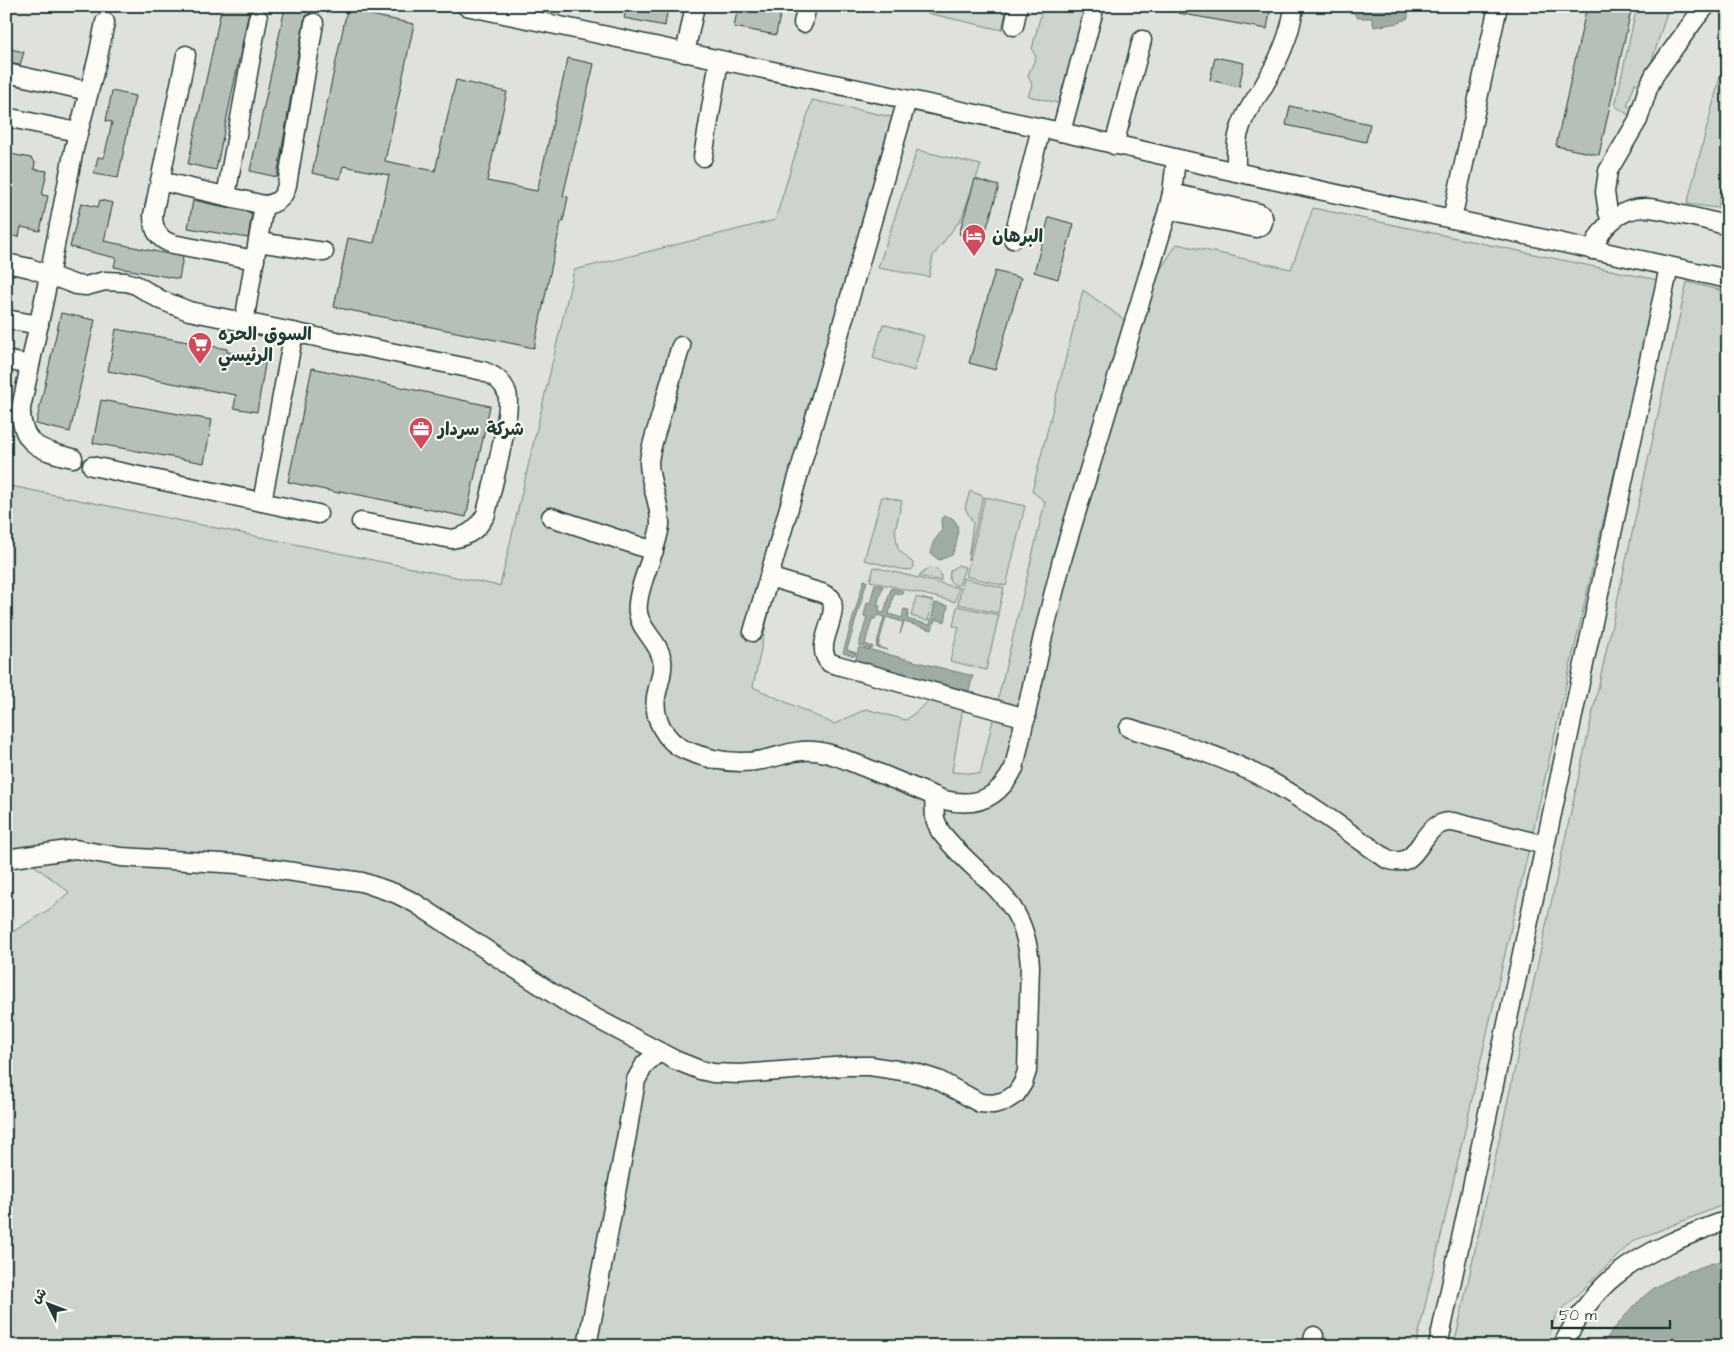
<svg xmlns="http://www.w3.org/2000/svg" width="1734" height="1352" viewBox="0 0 1734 1352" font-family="'Architects Daughter','Playpen Sans Arabic',sans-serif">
	<rect width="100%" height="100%" fill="#f0f1eb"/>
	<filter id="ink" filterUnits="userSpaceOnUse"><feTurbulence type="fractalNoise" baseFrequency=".02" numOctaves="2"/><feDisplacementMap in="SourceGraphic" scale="10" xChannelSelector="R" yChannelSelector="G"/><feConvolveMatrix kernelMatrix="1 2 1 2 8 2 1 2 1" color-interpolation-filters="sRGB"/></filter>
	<g filter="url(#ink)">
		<rect fill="#dfe2dc" x="6" y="6" width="1722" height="1340"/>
		<g fill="#cdd3cd" stroke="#768880">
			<polygon points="896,6 1007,6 1002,30"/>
			<polygon points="1043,6 1072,6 1084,9 1062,104 1028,96 1032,85 1028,75 1036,57 1032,49"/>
			<polygon points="1637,6 1669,6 1644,86 1635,83 1627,106 1640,109 1632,117 1615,106"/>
			<polygon points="1728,46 1728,148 1718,208 1687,204"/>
			<polygon points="812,100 897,118 764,558 774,587 753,687 834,724 866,709 906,720 929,701 963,707 952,772 980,774 1045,502 1032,491 1083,290 1126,321 1177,244 1291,269 1313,208 1658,280 1416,1346 6,1346 6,936 53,907 69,892 31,863 13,859 6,875 6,485 500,586 574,270 775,220"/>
			<polygon points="917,150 981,165 961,219 933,256 929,277 878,268"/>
			<polygon points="1687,282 1728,292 1728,1203 1633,1241 1555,1316 1547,1346 1454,1346"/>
			<polygon points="883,324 924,336 914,371 873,358"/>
			<polygon points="970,491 983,496 968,560 973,523 965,508"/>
			<polygon points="882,496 902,501 895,531 898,549 913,563 914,567 911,570 900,569 864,560"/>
			<polygon points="985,497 1025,506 1006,586 966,576"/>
			<polygon points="958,565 965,567 959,585 954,585 949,580 950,571"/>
			<polygon points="874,567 959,588 955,602 870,581"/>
			<polygon points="929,568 937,569 941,575 941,581 919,576"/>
			<polygon points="963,578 1004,588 998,613 958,604"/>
			<polygon points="916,597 933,601 928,621 911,616"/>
			<polygon points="957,606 999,615 986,670 950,661 959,627 953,626"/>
		</g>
		<g fill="#9faca4" stroke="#6c8077">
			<polygon points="1351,6 1401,6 1408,13 1408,18 1398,23 1374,27 1372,18 1358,18 1351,10"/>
			<path d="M945 516C964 517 958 543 952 555L939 560 931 554C930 544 936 538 942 531L941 519Z"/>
			<polygon points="864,580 867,581 847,650 856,653 855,656 843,653"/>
			<polygon points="875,584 883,586 877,605 880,606 879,612 884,613 891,588 903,591 902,594 894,593 889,614 902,618 904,609 909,610 907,619 930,625 935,603 948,606 945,622 935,619 932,630 904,622 900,634 903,622 886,617 878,646 887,650 876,647 884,617 877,615 875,619 872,619 865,644 873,647 872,649 859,645 867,617 864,616 867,602 870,603"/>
			<polygon points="859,647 973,676 969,691 855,662"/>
			<path d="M1728 1258V1346H1600C1615 1328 1634 1303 1653 1289 1675 1274 1702 1267 1728 1258Z"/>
		</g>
		<g fill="#b6bfb8" stroke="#1f3d34">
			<polygon points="222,6 251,6 248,16 216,170 188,164"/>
			<polygon points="627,6 668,6 665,26 624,18"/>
			<polygon points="738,6 782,6 776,35 734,27"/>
			<polygon points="1179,6 1271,6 1267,29 1178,13"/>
			<polygon points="1587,6 1632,6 1599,155 1556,146"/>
			<polygon points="285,8 311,13 306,16 304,21 277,177 250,171"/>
			<polygon points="347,10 414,24 385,161 435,171 456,80 507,92 487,181 537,191 568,58 594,64 563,196 568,197 563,222 561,222 534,348 334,307 348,238 374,243 389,175 343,166 340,179 312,173"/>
			<polygon points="6,48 24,52 20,65 6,63"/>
			<polygon points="1215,57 1244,63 1239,87 1210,80"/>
			<polygon points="112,91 135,96 118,178 94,174 98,157 104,158 112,122 106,121"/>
			<polygon points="1290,106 1370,124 1366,142 1286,125"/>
			<polygon points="6,153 31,158 35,162 34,169 47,171 42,195 48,196 40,231 21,227 19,237 6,235"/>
			<polygon points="975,179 999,186 983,241 959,234"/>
			<polygon points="100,200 113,203 104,241 183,257 179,279 114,267 116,258 70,247 81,203 98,207"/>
			<polygon points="193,200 252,213 248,238 188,228"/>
			<polygon points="1049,217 1074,224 1058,279 1034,272"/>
			<polygon points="995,271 1021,278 995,370 969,363"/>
			<polygon points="61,313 95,320 70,432 36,424"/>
			<polygon points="116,329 227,349 227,352 266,358 257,412 234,408 236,395 108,371"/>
			<polygon points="312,368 490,406 466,517 340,491 339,493 288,482"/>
			<polygon points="101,400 212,420 204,463 93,443"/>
		</g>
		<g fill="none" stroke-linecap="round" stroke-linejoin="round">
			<defs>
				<g id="minor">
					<polyline points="466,6 1061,132 1236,172 1728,279"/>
					<polyline points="803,23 807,6"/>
					<polyline points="1014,26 1018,6"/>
					<polyline points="685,53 695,6"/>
					<path d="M186 55 153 215C153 230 159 240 173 244L255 260"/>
					<polyline points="7,73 88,91"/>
					<polyline points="6,117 77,132"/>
					<polyline points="1061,132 1095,6"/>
					<polyline points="1114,145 1142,40"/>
					<polyline points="703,157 719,60"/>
					<path d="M1236 172C1236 157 1235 141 1241 126 1245 113 1254 101 1262 89 1277 63 1291 36 1294 6"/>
					<path d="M160 181 264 205C277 204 284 198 287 185L314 23"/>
					<polyline points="226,196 258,18"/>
					<path d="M1168 210 1256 228 1262 225C1264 220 1264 216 1259 213L1172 193"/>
					<polyline points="1452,219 1498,6"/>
					<polyline points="1611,221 1608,212 1605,192 1608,171 1638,120 1648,88 1655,74 1695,19 1706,6"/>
					<polyline points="1013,239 1041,128"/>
					<polyline points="258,242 324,252"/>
					<path d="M1592 250C1601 228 1618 209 1643 208 1655 207 1667 211 1678 214 1695 217 1711 221 1728 226"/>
					<path d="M6 263 30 268 76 285 86 286 105 281 126 282 136 285 161 300 189 311 483 371C494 375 503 381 507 393 513 410 491 491 486 514 478 529 469 536 452 539L361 522"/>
					<polyline points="6,319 39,325"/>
					<polyline points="244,322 264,205"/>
					<path d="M681 346C673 371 666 397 659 422 655 435 650 449 649 462 649 484 661 503 660 525 657 552 635 589 638 613 641 632 659 641 662 660 664 672 658 685 656 697 653 718 665 741 685 750 709 760 736 765 762 760 780 757 795 749 814 751 831 752 848 761 864 767 891 778 917 789 944 800 977 808 999 798 1014 768L1043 636 1063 556 1168 210 1172 193 1176 159"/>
					<polyline points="6,360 30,365"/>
					<path d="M73 458C42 451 20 445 21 408L49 276 74 149 98 57 105 22"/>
					<polyline points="92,466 318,514"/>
					<polyline points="262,502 294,332"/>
					<polyline points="551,517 654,551"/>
					<path d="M769 577 822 593 831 598C840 619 812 646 830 663L1026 718"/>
					<polyline points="753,632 907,100"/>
					<path d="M1129 728C1173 742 1217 754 1258 775 1304 798 1345 830 1387 859 1423 873 1417 820 1453 822L1545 845"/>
					<path d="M6 859 75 849 121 857 238 864 362 882 397 894 415 903 569 1004 675 1060 700 1070 713 1073 740 1074 847 1066H870L916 1073 938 1080 980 1103 993 1104 1005 1101 1016 1094 1023 1083 1027 1071 1030 965C1025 892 979 882 940 831L935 819 934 796"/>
					<polyline points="587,1346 627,1134 636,1080 645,1064 659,1052"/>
					<polyline points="1312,1346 1314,1336"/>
					<polyline points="1438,1346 1669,267"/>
					<path d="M1562 1346C1575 1321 1592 1294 1615 1276 1647 1250 1689 1234 1728 1220"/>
				</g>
			</defs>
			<use href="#minor" stroke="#1f3d34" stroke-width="21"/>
			<use href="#minor" stroke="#fdfcf7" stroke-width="18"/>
		</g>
	</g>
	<defs>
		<symbol id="hotel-pin" viewBox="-11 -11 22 30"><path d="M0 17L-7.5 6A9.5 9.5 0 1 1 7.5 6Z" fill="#d1495b" stroke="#fdfcf7"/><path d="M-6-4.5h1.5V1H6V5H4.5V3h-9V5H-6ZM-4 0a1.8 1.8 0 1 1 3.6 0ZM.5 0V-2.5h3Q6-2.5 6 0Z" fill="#fff"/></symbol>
		<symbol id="supermarket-pin" viewBox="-11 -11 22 30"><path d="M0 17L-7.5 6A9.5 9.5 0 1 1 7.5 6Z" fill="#d1495b" stroke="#fdfcf7"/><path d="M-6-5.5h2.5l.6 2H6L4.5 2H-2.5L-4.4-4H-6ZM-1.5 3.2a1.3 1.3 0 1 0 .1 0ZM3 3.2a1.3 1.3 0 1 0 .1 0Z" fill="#fff"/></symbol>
		<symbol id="office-pin" viewBox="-11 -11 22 30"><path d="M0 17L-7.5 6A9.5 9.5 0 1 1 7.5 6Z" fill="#d1495b" stroke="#fdfcf7"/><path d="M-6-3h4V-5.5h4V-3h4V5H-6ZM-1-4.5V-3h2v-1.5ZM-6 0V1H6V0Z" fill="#fff"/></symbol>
	</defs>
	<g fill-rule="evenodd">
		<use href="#hotel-pin" x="960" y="222" width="28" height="38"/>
		<use href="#supermarket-pin" x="186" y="330" width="28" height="38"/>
		<use href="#office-pin" x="407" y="415" width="28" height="38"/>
	</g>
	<g text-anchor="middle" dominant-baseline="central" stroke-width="4" stroke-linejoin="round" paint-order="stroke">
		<g font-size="18" font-weight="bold" fill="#1f3d34" stroke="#fdfcf7" text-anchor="start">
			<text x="992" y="236">البرهان</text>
			<text x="218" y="334">السوق الحره<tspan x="218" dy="21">الرئيسي</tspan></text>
			<text x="438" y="429">شركة سردار</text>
		</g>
	</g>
	<rect width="1734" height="1352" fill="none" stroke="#fdfcf7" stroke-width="25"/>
	<rect x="12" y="12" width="1709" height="1327" fill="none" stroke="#1f3d34" stroke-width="2" filter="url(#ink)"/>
	<g transform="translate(48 1304) rotate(312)" stroke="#fdfcf7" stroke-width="4" paint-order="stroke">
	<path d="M0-4L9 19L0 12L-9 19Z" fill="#1f3d34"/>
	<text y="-8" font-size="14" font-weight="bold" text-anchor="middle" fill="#1f3d34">ش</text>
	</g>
	<path d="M1552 1320v8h118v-8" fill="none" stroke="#1f3d34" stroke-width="2.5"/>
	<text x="1559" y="1320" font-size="15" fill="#1f3d34" stroke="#fdfcf7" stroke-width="4" paint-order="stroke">50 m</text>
</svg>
